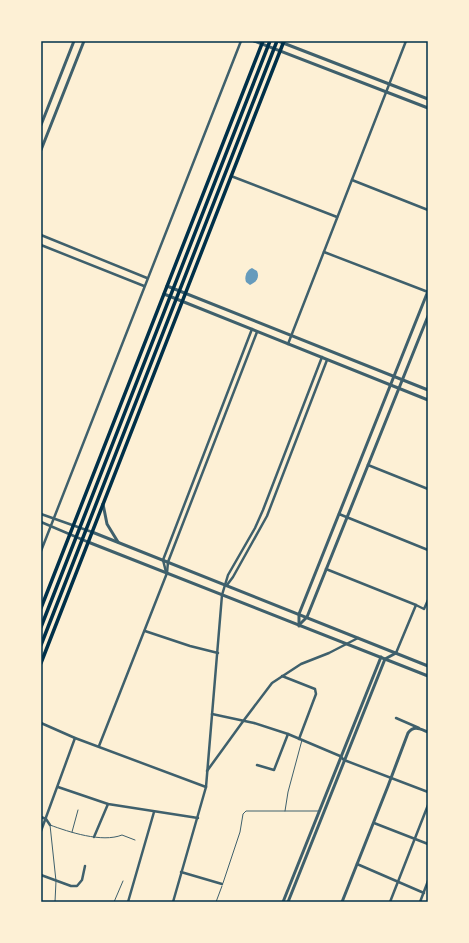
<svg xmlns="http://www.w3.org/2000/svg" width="469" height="943" viewBox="0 0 469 943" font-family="'Titillium Web',sans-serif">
	<rect width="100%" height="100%" fill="#fdf0d5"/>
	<path fill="#669bbc" d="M252 268 257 271C260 278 256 282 250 285L246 282C244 276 247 270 252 268Z"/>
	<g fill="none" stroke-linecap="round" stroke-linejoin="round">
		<g stroke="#3f606c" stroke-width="1">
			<polyline points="285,811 288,792 302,740"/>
			<polyline points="72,832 78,810"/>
			<polyline points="223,883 240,832 243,814 246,811 318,811"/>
			<path d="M55 902 56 881 50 825C69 832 102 843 122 835L135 840"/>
			<polyline points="114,902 123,881"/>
			<polyline points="216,902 222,886"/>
		</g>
		<polyline stroke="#3f606c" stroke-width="1.5" points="151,902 152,902"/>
		<g stroke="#3f606c" stroke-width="2.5">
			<polyline points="231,176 337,217"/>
			<polyline points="352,180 428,210"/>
			<polyline points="41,235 147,278"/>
			<polyline points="41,245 144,286"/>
			<polyline points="324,252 428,292"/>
			<polyline points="288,344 406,41"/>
			<polyline points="368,465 428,489"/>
			<polyline points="41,514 92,532"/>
			<polyline points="339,514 428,550"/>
			<polyline points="41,522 88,542"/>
			<polyline points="41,551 241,41"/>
			<polyline points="326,569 416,605"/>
			<polyline points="166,572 163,560 252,329"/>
			<polyline points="227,585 233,577 267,516 327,360"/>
			<polyline points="145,631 190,646 218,653"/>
			<polyline points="396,653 416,605 424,609 428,600"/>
			<polyline points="282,676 315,689 316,694 299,739"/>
			<polyline points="212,714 254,723 288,734 340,756 344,760 428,792"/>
			<polyline points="396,718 419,728"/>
			<polyline points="41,723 75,738 206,787"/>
			<polyline points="99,746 167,573 168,562 257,332"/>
			<polyline points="257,765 274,770 288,734"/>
			<polyline points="207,771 244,720 272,683 301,664 329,653 358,638"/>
			<polyline points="58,787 108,804 198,818"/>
			<polyline points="41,817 46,819 50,825"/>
			<polyline points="374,823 428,844"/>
			<polyline points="41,831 75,738"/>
			<polyline points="94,837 108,804"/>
			<polyline points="357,864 424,893"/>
			<polyline points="181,872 222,884"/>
			<polyline points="41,875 71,886 77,886 82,880 85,866"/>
			<polyline points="128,902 154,812"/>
			<polyline points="173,902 206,787 222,595 228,575 255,528 263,510 322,357"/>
			<polyline points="390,902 428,805"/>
			<polyline points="420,902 428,881"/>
		</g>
		<g stroke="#3f606c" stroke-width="3">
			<polyline points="254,41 428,108"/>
			<polyline points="278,41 428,99"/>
			<polyline points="41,125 74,41"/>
			<polyline points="41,150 84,41"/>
			<polyline points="167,286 428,390"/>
			<polyline points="164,294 428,400"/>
			<polyline points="103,504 107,524 118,542"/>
			<polyline points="92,532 428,666"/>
			<polyline points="88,542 428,676"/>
			<polyline points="299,625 307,617 428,316"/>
			<polyline points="299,626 299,614 428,291"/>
			<polyline points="283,902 381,657"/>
			<polyline points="288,902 385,659 396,653"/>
			<path d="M342 902 388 786 408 733C414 725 420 729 428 732"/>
		</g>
		<g stroke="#003049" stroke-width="3.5">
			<polyline points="41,608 263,41"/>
			<polyline points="41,627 270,41"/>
			<polyline points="41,645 277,41"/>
			<polyline points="41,663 284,41"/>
		</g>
	</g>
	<rect width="469" height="943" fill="none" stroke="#fdf0d5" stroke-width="84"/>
	<rect x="42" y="42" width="385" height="859" fill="none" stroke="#003049" stroke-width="1.5"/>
</svg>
